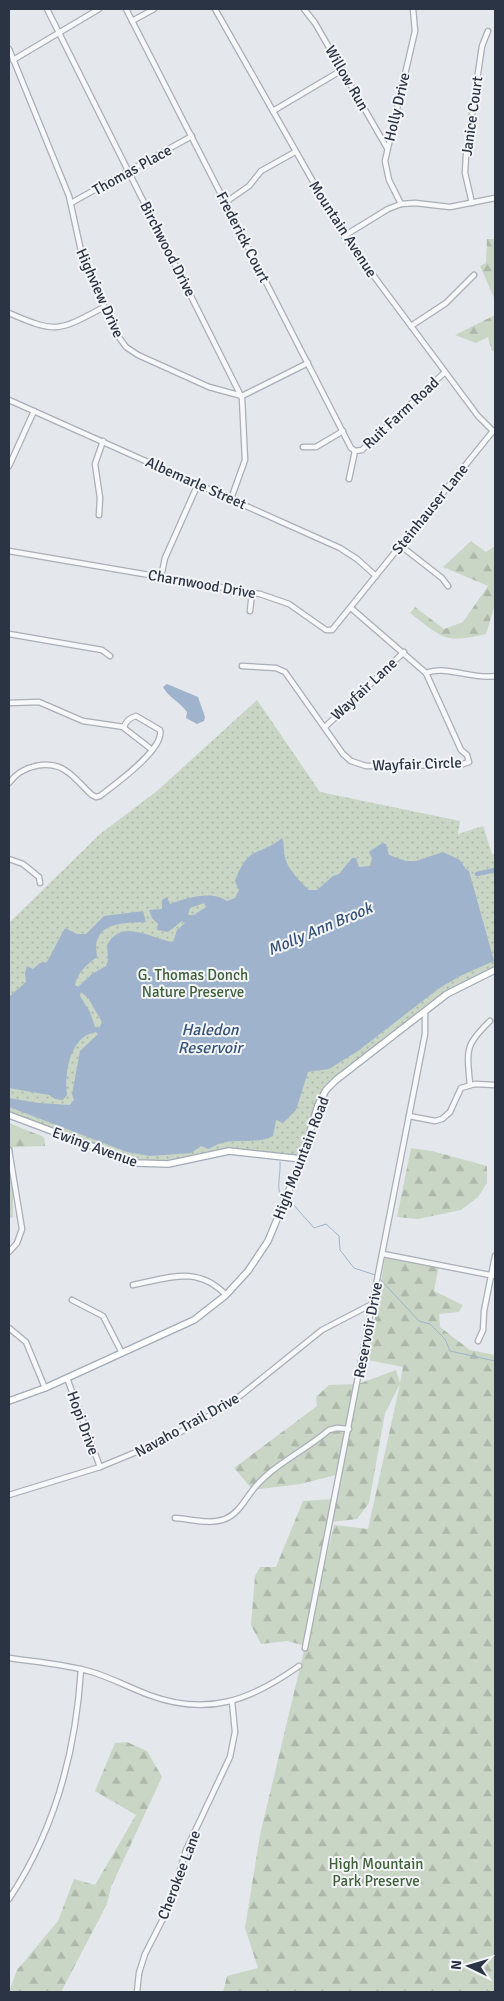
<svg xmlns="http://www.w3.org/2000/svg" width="504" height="2001" viewBox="0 0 504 2001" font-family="Signika,sans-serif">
	<defs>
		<pattern id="forest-firs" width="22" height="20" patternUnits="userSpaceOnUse" patternTransform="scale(1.25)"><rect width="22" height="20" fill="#c9d6c5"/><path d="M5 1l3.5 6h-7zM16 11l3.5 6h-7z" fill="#adb8ab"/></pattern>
		<pattern id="park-dots" width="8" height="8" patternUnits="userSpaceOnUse" patternTransform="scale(1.25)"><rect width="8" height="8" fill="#c9d6c5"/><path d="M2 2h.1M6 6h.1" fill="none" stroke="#adb8ab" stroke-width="1.8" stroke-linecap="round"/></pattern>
	</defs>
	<rect width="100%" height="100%" fill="#e4e7ec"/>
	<g fill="url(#forest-firs)">
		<polygon points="487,239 495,239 495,300 480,266 486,263"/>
		<polygon points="495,315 495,351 492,351 488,337 476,343 455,335"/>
		<path d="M471 541 486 552 495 546V604L486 634C444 644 443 638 410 613L415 607 444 629 463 622 488 586 443 567Z"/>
		<polygon points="9,1123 44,1137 45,1146 13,1147 13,1217 9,1218"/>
		<polygon points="411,1148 432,1151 487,1166 487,1183 478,1197 461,1210 418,1219 397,1217"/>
		<polygon points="385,1258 439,1265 434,1291 463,1305 459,1312 439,1314 440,1327 470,1350 495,1355 495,1992 223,1992 227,1976 258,1968 245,1928 260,1835 334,1525 368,1529 400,1384 385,1413 369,1503 357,1519 331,1522 302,1645 287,1641 261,1644 251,1625 255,1576 260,1567 276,1567 303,1501 335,1499 340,1474 300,1484 253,1490 234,1468 317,1406 316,1397 329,1385 358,1384 396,1370 400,1383 403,1367 368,1360"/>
		<polygon points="127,1742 147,1751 162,1777 111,1887 107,1904 61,1992 9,1992 17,1970 58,1921 74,1879 95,1885 136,1815 95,1791 115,1743"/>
	</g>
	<polygon fill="url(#park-dots)" points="257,700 320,792 460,821 458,834 483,826 492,854 495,854 495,970 464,984 326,1090 302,1159 236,1151 182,1162 145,1164 9,1115 9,923 100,834 157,791"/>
	<g fill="#9fb4cc" fill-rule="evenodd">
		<path d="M167 684 198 697 205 717 204 721 197 724 186 718 187 712C180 702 168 697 163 687Z"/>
		<path d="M282 838C285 845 283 849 285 857 287 869 301 882 309 890H317L333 876 339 874 352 858H356L359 867 370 866 372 858 369 852 382 843 386 844 389 855 406 861H416L443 852 460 860 465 868 469 871 494 961 460 976 438 989 358 1051 329 1069 308 1072 296 1110 283 1123 276 1120 273 1136C250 1147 231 1134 209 1149L201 1146 191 1153 150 1156 127 1152 9 1107V1098L39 1103 70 1105 74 1100 72 1094 80 1051 98 1034 96 1032C70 1036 64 1073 67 1095L63 1100 55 1099 49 1095 9 1088V997L26 982 25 973 27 966 33 969 40 963 47 962 65 928 77 934H86L104 916 143 911 146 922C130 923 102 921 97 941 95 945 97 953 97 957 87 964 77 973 75 985L78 987 92 974 106 966 108 960 107 945C122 917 151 939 173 942L177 930 185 923 182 921 168 932 157 930 158 924 152 918 149 910 162 909V900L167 897 170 904C186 898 212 890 227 901L235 898 239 890 235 881C249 844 257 858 282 838ZM204 903 206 907 194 915H188L190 908ZM81 992 88 998 102 1022 99 1028 95 1027 90 1012 80 996Z"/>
	</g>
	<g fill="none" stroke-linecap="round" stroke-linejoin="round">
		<g stroke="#9fb4cc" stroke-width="1">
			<path d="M280 1162C281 1174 276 1186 281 1198"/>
			<polyline points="292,1203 314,1228 326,1224 339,1236 340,1250 354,1268 375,1275"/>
			<polyline points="378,1277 419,1321 430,1324 445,1339 450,1351 495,1361"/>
		</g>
		<polyline stroke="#9fb4cc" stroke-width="4.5" points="477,874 495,870"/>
		<defs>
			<g id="minor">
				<polyline points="47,9 242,398 245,460 231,499"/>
				<polyline points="126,9 351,448 355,451"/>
				<polyline points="215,9 344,236 478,416 494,432"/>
				<polyline points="304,9 315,23 387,148"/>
				<polyline points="132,21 154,9"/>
				<polyline points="9,49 69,196 83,260 118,336 126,347 138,355 209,387 242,396 308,363"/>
				<polyline points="13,60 99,9"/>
				<polyline points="273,111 342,70"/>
				<polyline points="226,202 249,186 261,171 295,152"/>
				<polyline points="71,203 192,136"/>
				<polyline points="472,203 465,173 466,155 482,46 488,31"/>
				<polyline points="401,204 389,180 385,161 415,31 413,9"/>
				<polyline points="344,236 388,209 401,204 415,203 450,207 495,198"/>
				<path d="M9 313C57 334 59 331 104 307"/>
				<polyline points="411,326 446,303 474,275"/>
				<polyline points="9,400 340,548 357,559 376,576"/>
				<polyline points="303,447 316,447 343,431"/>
				<polyline points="9,466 34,411"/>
				<polyline points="349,479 355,451 362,450 445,372"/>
				<polyline points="99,515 100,498 95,464 103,441"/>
				<polyline points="401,546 442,578 448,586"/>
				<polyline points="9,551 260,594 289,604 326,630 332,630 493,431"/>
				<polyline points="161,577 165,558 198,484"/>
				<polyline points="250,611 252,592"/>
				<polyline points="9,634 102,650 110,656"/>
				<polyline points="242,666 276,668 285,672 343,754 351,761 366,766 460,765 469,762 467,755 461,750 426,673 351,608"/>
				<path d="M426 673C447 665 473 680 495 676"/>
				<polyline points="9,703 39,702 83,721 124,727"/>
				<polyline points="325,727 404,652"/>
				<path d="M9 783C22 765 51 758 69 773 77 779 84 788 92 795L96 797 100 796C114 785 165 749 160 730L136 716C129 718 125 721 124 728L151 749"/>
				<polyline points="9,859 23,864 39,877 40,883"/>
				<path d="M470 1085C467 1050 464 1046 490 1021"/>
				<polyline points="409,1116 435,1121 442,1119 450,1112 461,1088 475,1084 495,1085"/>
				<polyline points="9,1150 22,1229 17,1243 9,1252"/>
				<polyline points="383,1254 495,1276"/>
				<path d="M133 1285C169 1278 197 1265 226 1295"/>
				<polyline points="72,1300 103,1316 122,1353"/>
				<polyline points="9,1328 26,1342 45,1388"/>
				<polyline points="478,1341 483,1330 484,1311 495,1256"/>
				<polyline points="67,1378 100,1467"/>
				<polyline points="9,1495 100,1467 168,1439 230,1404 322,1330 372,1304"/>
				<path d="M175 1518C191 1519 210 1525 225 1519 240 1513 246 1497 256 1486 276 1463 306 1450 329 1430L337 1428 349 1429"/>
				<polyline points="305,1648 425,1034 425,1012"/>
				<path d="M9 1658C37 1662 65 1664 92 1672 112 1678 130 1688 149 1695 208 1717 251 1700 299 1666"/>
				<path d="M9 1899C55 1830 76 1751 81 1669"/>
				<polyline points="137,1992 139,1973 145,1954 169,1907 186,1850 230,1757 235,1732 232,1701"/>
			</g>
			<g id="major">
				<polyline points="9,1115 137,1163 168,1164 229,1151 302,1159"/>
				<polyline points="9,1401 45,1388 194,1320 226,1295 248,1271 268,1241 302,1159 318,1105 326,1090 336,1080 447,994 495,970"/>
			</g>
		</defs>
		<use href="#minor" stroke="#a9aeb7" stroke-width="7"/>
		<use href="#major" stroke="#a3abb8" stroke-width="8"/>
		<use href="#minor" stroke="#f7f8fa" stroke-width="4.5"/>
		<use href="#major" stroke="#fff" stroke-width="5.5"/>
	</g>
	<g text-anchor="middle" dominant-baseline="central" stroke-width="4" stroke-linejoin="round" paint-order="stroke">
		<g font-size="15" fill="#2b3445" stroke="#f4f6f9">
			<text transform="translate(347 78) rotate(60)">Willow Run</text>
			<text transform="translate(397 107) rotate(-77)">Holly Drive</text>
			<text transform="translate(472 116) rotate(-82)">Janice Court</text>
			<text transform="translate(132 170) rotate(-29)">Thomas Place</text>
			<text transform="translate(343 229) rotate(57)">Mountain Avenue</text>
			<text transform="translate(243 237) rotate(63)">Frederick Court</text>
			<text transform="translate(168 249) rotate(63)">Birchwood Drive</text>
			<text transform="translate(100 293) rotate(66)">Highview Drive</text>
			<text transform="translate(401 413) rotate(-43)">Ruit Farm Road</text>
			<text transform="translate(196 483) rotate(24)">Albemarle Street</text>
			<text transform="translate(430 509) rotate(-51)">Steinhauser Lane</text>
			<text transform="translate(202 584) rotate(10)">Charnwood Drive</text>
			<text transform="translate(364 689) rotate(-43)">Wayfair Lane</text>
			<text transform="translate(417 764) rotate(-2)">Wayfair Circle</text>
			<text transform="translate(95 1147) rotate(20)">Ewing Avenue</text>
			<text transform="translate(301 1158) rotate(-69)">High Mountain Road</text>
			<text transform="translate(368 1330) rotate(-79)">Reservoir Drive</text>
			<text transform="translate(83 1423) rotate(70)">Hopi Drive</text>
			<text transform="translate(187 1425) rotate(-29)">Navaho Trail Drive</text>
			<text transform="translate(179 1875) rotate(-69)">Cherokee Lane</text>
		</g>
		<g font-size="15" fill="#3f6138" stroke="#f4f6f9">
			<text x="193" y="975">G. Thomas Donch<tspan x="193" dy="17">Nature Preserve</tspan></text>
			<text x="376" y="1864">High Mountain<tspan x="376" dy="17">Park Preserve</tspan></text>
		</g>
		<g font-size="16" font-style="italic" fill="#34527a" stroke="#f4f6f9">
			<text transform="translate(320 929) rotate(-23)">Molly Ann Brook</text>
			<text x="210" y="1030">Haledon<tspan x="210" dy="18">Reservoir</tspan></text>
		</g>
	</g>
	<rect width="504" height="2001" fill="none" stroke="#2b3445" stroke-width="20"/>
	<g transform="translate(469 1966) rotate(275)" stroke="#f4f6f9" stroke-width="4" paint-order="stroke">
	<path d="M0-4L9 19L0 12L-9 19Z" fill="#2b3445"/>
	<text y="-8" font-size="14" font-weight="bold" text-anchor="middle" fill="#2b3445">N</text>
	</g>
</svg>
